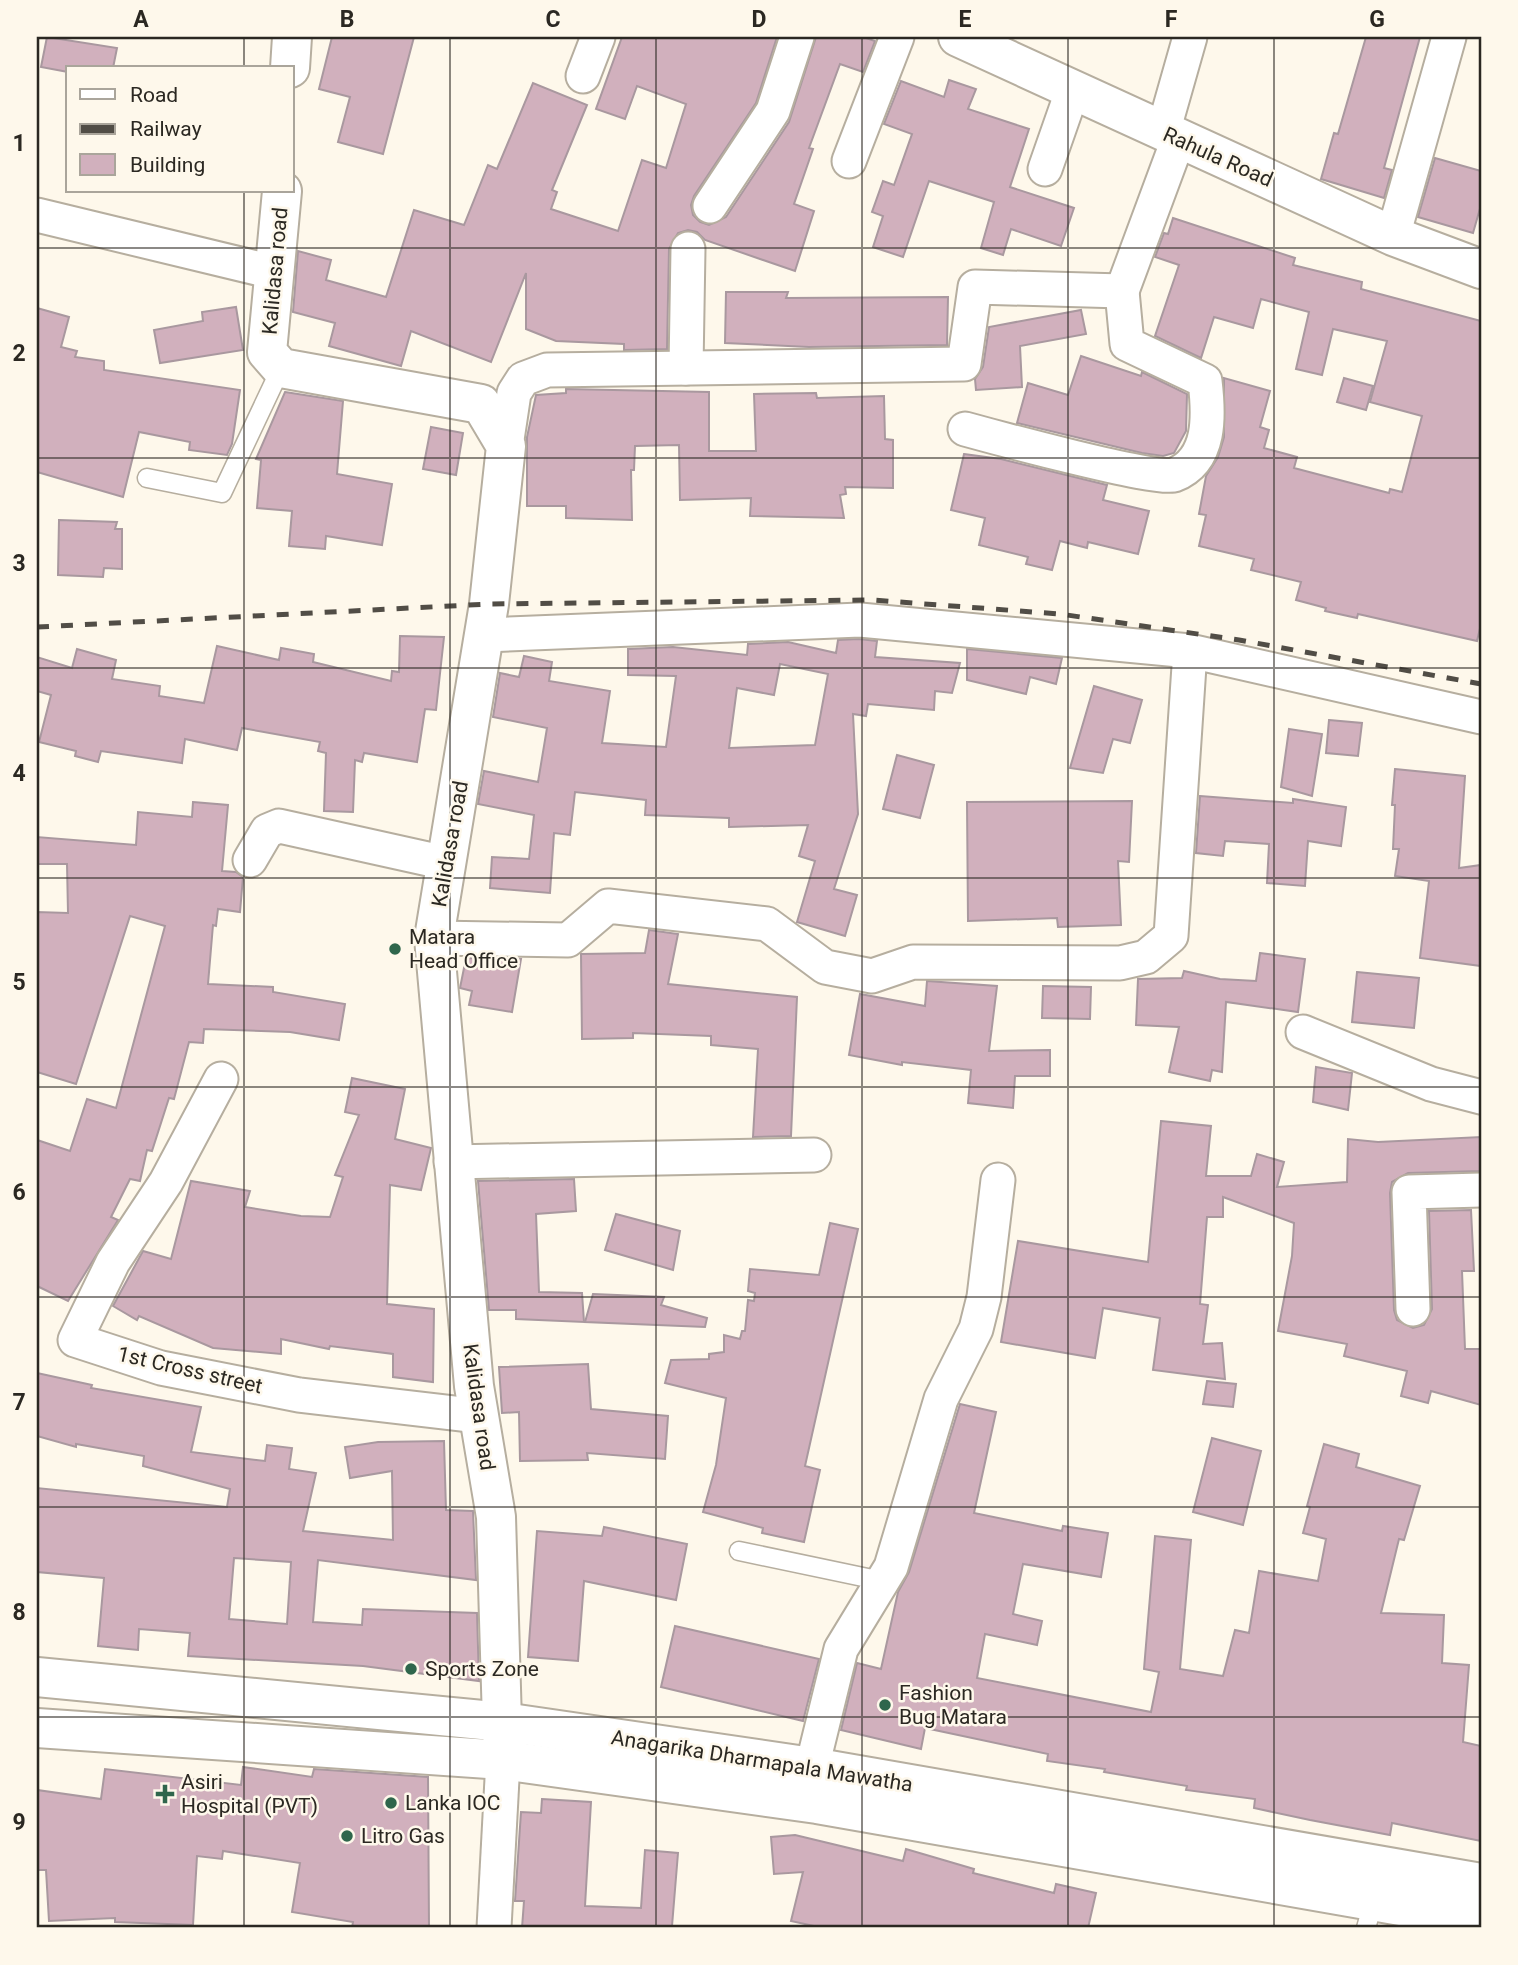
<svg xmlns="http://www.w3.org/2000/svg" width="1518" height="1965" viewBox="0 0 1518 1965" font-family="Roboto,sans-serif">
	<rect width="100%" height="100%" fill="#fef8eb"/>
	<g fill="#d1b0bd" stroke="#a9989f" stroke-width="2" fill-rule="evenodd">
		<polygon points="47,37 117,48 113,68 68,68 68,72 41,67"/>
		<polygon points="332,37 414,37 383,154 338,142 350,97 319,89"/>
		<polygon points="622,37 777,37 756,103 694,196 691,205 693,215 700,222 709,225 726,217 789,122 816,37 863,37 875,41 863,72 840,64 809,148 813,149 794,204 814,211 795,271 705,240 697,232 688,230 678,233 669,249 667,349 624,350 624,344 556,341 526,329 526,273 491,362 411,331 401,366 329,346 335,323 293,312 298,251 331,260 326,280 386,297 414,210 464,225 488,165 497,169 533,83 587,105 552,190 557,192 551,209 618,231 642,160 666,168 686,104 637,86 625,119 596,109"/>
		<polygon points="1366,37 1420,37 1384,168 1392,170 1384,198 1321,179 1334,133 1338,134"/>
		<polygon points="949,80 976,89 968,109 1029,129 1010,187 1074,208 1061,246 1011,229 1003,255 981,248 994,202 929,181 903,257 873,247 883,216 872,212 883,181 894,185 912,134 884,124 901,81 944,97"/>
		<polygon points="1435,158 1481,171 1481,205 1473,233 1418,217"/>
		<polygon points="1173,218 1295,258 1293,265 1362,282 1361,289 1481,321 1481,624 1477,641 1358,614 1357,618 1325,611 1326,608 1296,600 1301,582 1251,570 1254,559 1199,546 1206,515 1199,514 1206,476 1218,457 1224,437 1224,378 1270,391 1260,427 1269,430 1264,448 1297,457 1294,468 1389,493 1390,489 1402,492 1422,416 1370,402 1387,341 1333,329 1322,375 1296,369 1309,312 1261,299 1253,328 1214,317 1201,358 1155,336 1179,265 1155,257 1164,233 1168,234"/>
		<polygon points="726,292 788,292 786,298 948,297 947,345 809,347 725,343"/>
		<polygon points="236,307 243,350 160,363 154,330 203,321 202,312"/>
		<polygon points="37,308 69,317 61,347 77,351 75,357 104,361 104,370 240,390 232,444 227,455 189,450 190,442 139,432 123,497 37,472"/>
		<polygon points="1081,310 1086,334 1020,346 1022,387 976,390 975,379 983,367 989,327"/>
		<polygon points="1081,356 1141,376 1142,372 1187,394 1186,431 1174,453 1163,456 1142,453 1017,423 1028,383 1068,395"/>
		<polygon points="1344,378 1373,386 1366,410 1337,402"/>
		<polygon points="566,389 709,392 709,451 756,451 754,394 816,393 817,398 884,396 885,439 893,440 893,488 845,487 846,494 840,495 844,518 750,516 751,498 680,500 679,445 635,446 634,470 631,470 632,520 566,518 566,506 527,506 527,437 536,395 566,393"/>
		<polygon points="285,392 343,401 337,474 392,484 382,545 326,536 325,549 289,546 292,511 257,508 261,460 256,459"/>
		<polygon points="431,427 463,433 456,475 423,469"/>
		<polygon points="964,454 1001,459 1107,485 1103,500 1149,511 1138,554 1088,542 1087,548 1060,541 1052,570 1026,564 1028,557 979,545 985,518 951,510"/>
		<polygon points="59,520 117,522 115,529 122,529 122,569 104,568 103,577 58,575"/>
		<polygon points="400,636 444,637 436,710 425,709 417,762 364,753 362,762 355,760 353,812 324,811 326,753 318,751 320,742 242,728 237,750 185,739 182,763 101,751 98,762 75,756 76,751 39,742 51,695 37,691 37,657 72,668 77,649 116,660 112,679 160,686 159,696 204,703 217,646 279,660 281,648 314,654 313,662 391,681 392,671 399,672"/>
		<path d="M859 639 877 641 875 657 960 663 952 693 935 691 934 710 868 704 866 716 853 714 858 814 834 889 857 895 845 936 797 922 815 861 799 856 808 825 729 827V818L645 815 646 800 575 792 570 835 554 833 550 893 490 888 492 857 529 859 534 815 478 804 484 771 538 782 547 728 493 717 500 673 519 677 524 656 552 662 549 681 610 691 602 743 666 747 676 676 628 675V649L673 647 747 655 748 644 788 642 836 653 838 640ZM780 664 828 674 815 745 729 748 737 688 774 695Z"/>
		<polygon points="967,649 1062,658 1056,684 1030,677 1026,694 967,680"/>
		<polygon points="1094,686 1142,700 1130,743 1113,739 1103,773 1070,768"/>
		<polygon points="1329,720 1362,723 1358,756 1326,753"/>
		<polygon points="1289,729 1322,734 1312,796 1281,787"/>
		<polygon points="897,755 934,765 920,818 883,809"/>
		<polygon points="1395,769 1465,776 1459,868 1481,865 1481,966 1420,958 1429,881 1395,876 1399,849 1393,849 1395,805 1392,805"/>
		<polygon points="1200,796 1293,803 1293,799 1346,807 1341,846 1308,841 1305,886 1267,883 1269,844 1225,841 1223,856 1196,853"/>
		<polygon points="1132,801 1129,862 1118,861 1121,925 1058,927 1057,918 968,921 967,802"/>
		<polygon points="193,802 228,805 222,871 236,872 243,877 240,912 218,909 216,926 213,925 208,984 273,987 273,992 345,1004 339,1040 290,1032 204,1029 203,1043 189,1042 174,1099 169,1098 152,1151 147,1150 140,1181 130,1179 111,1217 118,1220 68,1301 37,1286 37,1140 70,1151 87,1099 116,1108 165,926 130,916 76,1084 37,1072 37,912 68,913 67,864 37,864 37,837 136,845 138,812 192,817"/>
		<polygon points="649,930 678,934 668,984 797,997 791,1136 753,1137 758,1049 711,1045 711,1036 633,1033 633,1038 582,1039 581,954 645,953"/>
		<polygon points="1260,953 1305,959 1298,1012 1226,1002 1222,1072 1212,1070 1210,1081 1169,1072 1179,1027 1136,1025 1138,979 1182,978 1184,971 1220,979 1256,981"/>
		<polygon points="466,958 521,959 512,1012 469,1005 472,991 460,988"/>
		<polygon points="1357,972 1419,978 1414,1028 1352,1022"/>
		<polygon points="927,981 997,986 989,1051 1050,1050 1050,1076 1015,1076 1013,1108 968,1103 971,1070 902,1062 902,1065 849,1055 860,994 925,1006"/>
		<polygon points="1043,986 1091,987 1090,1019 1042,1018"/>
		<polygon points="1316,1067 1352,1073 1348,1110 1313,1102"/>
		<polygon points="352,1078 405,1089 395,1139 431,1148 421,1190 390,1185 387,1304 434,1309 433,1382 393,1377 393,1354 330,1346 329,1349 281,1339 281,1354 213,1348 139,1316 137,1320 113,1306 143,1251 171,1259 191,1181 250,1191 245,1207 301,1216 330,1217 343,1177 335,1175 359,1115 345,1112"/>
		<polygon points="1161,1121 1211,1126 1206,1176 1251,1176 1257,1154 1284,1162 1277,1187 1347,1182 1348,1139 1378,1142 1481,1137 1481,1171 1408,1173 1392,1182 1390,1193 1394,1310 1397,1320 1413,1328 1424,1325 1432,1309 1429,1211 1471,1210 1474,1271 1462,1271 1465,1349 1481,1349 1481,1405 1431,1391 1428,1403 1401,1396 1407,1371 1344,1356 1347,1344 1278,1331 1292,1256 1294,1223 1223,1197 1223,1217 1207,1217 1200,1304 1208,1305 1203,1344 1222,1343 1225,1379 1153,1370 1160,1318 1103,1308 1095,1358 1001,1342 1018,1241 1148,1262"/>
		<polygon points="574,1179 576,1211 536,1214 539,1292 582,1293 584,1322 516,1319 516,1310 489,1310 478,1181"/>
		<polygon points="616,1214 680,1231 673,1270 605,1250"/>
		<polygon points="830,1223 858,1229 805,1466 820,1470 804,1542 762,1533 763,1528 703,1512 716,1465 726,1398 665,1383 671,1360 709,1359 709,1354 724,1352 724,1335 740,1339 742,1331 745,1331 748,1300 754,1301 755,1293 748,1291 750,1269 819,1275"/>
		<polygon points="593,1294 664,1297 661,1305 707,1318 705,1327 585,1322"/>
		<polygon points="588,1364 591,1409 668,1416 665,1459 587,1453 588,1460 520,1461 519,1412 502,1413 499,1367"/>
		<path d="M37 1373 92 1385 91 1388 201 1407 191 1452 265 1461 267 1445 292 1448 289 1469 316 1473 303 1531 393 1540 392 1471 350 1478 345 1447 378 1442 444 1441 446 1510 473 1511 476 1580 318 1560 313 1622 362 1625 363 1609 477 1613 479 1681 363 1666 188 1656 190 1633 139 1629 138 1650 98 1646 104 1578 37 1572V1488L227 1507 230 1489 143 1466 144 1456 76 1444V1447L37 1436ZM234 1558 291 1562 287 1624 229 1619Z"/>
		<polygon points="1207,1381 1236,1384 1233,1407 1203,1404"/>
		<polygon points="960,1404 996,1412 974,1513 1062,1531 1063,1526 1108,1533 1101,1577 1023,1564 1013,1614 1042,1621 1037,1645 985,1634 977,1678 1151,1712 1159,1672 1144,1669 1155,1536 1191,1540 1180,1669 1223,1676 1235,1630 1249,1633 1259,1571 1318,1581 1326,1539 1303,1533 1310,1507 1307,1506 1324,1444 1359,1454 1356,1467 1420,1486 1404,1540 1399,1539 1381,1613 1444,1615 1442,1663 1469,1665 1463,1742 1481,1746 1481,1841 1392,1823 1390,1835 1310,1820 1254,1808 1255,1799 1186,1790 1187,1786 1104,1772 1105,1769 1047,1761 1048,1754 925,1728 921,1749 841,1730 857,1663 881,1669 898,1592 909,1572"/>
		<polygon points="1212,1438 1261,1451 1243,1525 1193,1512"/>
		<polygon points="604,1527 687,1544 676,1600 584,1581 578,1661 528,1657 537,1531 602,1536"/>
		<polygon points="675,1626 819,1659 803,1721 661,1687"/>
		<polygon points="243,1767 312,1777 314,1769 428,1777 429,1928 352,1928 353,1922 292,1912 300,1863 223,1851 222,1859 197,1856 193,1925 115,1922 115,1918 49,1921 46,1870 37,1870 37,1790 101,1799 105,1769 241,1785"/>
		<polygon points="542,1799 591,1802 585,1906 641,1908 645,1850 678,1853 672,1926 522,1928 524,1901 515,1901 521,1812 541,1813"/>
		<polygon points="795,1835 903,1861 906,1849 974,1869 973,1873 1054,1893 1056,1884 1096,1893 1088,1928 823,1928 791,1921 803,1872 774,1874 771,1837"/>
	</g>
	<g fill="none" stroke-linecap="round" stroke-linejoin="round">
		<defs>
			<g id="lane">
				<polyline points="147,478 222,493 281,368"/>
				<polyline points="739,1551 882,1581"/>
				<polyline points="1366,1928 1373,1903"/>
			</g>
			<g id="street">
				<polyline points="583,76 598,37"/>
				<polyline points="1163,132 1190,37"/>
				<polyline points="849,161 897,37"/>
				<polyline points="1045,169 1073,89"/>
				<polyline points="710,206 773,111 797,37"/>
				<polyline points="37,215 273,272"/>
				<polyline points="1393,236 1449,37"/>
				<polyline points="686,368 688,249"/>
				<path d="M965 429C994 437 1157 481 1174 475 1212 460 1209 414 1205 381L1127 344 1122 291"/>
				<polyline points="506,446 514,393 523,379 547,370 964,364 975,287 1122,291 1178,140"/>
				<polyline points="485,635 860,620 1190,651 1481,717"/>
				<polyline points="250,860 267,831 279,826 446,863"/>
				<polyline points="434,938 568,940 608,906 767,924 825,967 872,976 913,962 1120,963 1146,957 1171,936 1190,651"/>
				<polyline points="1303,1032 1431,1084 1481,1097"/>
				<polyline points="221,1079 166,1182 113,1262 75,1340 161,1368 299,1395 479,1416"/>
				<polyline points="451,1162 814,1155"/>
				<polyline points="1413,1309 1409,1192 1481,1190"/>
				<polyline points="812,1767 841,1649 891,1567 941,1399 976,1329 984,1297 998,1180"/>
				<polyline points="494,1928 503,1760"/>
			</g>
			<g id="secondary">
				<polyline points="958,37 1393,236 1481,269"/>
				<polyline points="290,68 292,37"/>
				<polyline points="282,191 267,352 281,368 481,404 506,446 489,604 434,938 474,1386 496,1517 503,1756"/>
			</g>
			<g id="highway">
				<polyline points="37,1677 503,1722 812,1767 1481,1883"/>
				<polyline points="37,1728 503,1760 817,1804 1481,1920"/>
			</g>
		</defs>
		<use href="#lane" stroke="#b6ae9f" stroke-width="21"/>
		<use href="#street" stroke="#b6ae9f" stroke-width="37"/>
		<use href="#secondary" stroke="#b6ae9f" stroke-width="42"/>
		<use href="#highway" stroke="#b6ae9f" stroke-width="42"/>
		<use href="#lane" stroke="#fff" stroke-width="18"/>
		<use href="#street" stroke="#fff" stroke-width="33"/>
		<use href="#secondary" stroke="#fff" stroke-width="38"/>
		<use href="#highway" stroke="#fff" stroke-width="38"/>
		<polyline stroke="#514d46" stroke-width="5" stroke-dasharray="12 12" stroke-linecap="butt" points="37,627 489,604 872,600 1060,614 1239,640 1481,684"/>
	</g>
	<path fill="none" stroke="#2b2822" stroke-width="2" stroke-opacity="0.55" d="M244 37V68M450 37V1928M656 37V1928M862 37V1928M1068 37V1928M1274 37V1928M244 191V1928M37 248H1481M37 458H1481M37 668H1481M37 878H1481M37 1087H1481M37 1297H1481M37 1507H1481M37 1717H1481"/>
	<g fill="#2f664c" stroke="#fef8eb" stroke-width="2.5">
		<circle cx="395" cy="949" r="7"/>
		<circle cx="411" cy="1669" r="7"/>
		<circle cx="885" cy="1705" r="7"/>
		<path d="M161.5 1783.5h7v7h7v7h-7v7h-7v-7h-7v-7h7z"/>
		<circle cx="391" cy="1803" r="7"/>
		<circle cx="347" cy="1836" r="7"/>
	</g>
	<g text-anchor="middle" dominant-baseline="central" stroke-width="5" stroke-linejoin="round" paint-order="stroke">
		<g font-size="21" fill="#2b2822" stroke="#fef8eb">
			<text transform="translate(1218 157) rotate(24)">Rahula Road</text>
			<text transform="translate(275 271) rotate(-85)">Kalidasa road</text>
			<text transform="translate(450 844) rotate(-80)">Kalidasa road</text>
			<text transform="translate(190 1370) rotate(13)">1st Cross street</text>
			<text transform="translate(479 1407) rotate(82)">Kalidasa road</text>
			<text transform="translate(762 1761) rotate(9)">Anagarika Dharmapala Mawatha</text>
		</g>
		<g font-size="21" fill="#2b2822" stroke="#fef8eb" text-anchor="start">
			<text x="409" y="937">Matara<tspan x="409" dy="24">Head Office</tspan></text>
			<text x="425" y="1669">Sports Zone</text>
			<text x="899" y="1693">Fashion<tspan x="899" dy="24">Bug Matara</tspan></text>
			<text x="181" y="1782">Asiri<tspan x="181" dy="24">Hospital (PVT)</tspan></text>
			<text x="405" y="1803">Lanka IOC</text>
			<text x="361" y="1836">Litro Gas</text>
		</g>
	</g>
	<rect width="1518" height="1965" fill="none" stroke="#fef8eb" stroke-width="77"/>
	<rect x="66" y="66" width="228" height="126" fill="#fef8eb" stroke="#aaa59b" stroke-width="2"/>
	<rect x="80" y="89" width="35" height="10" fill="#ffffff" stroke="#aaa59b" stroke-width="2"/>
	<text x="130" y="102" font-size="21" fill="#2b2822">Road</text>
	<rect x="80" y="124" width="35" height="10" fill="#514d46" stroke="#aaa59b" stroke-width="2"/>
	<text x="130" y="136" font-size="21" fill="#2b2822">Railway</text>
	<rect x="80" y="154" width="35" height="21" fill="#d1b0bd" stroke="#aaa59b" stroke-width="2"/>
	<text x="130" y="172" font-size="21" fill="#2b2822">Building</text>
	<rect x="38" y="38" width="1442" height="1888" fill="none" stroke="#2b2822" stroke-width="2.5"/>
	<g font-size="23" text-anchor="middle" font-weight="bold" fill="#2b2822">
		<text x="141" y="27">A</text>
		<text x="347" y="27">B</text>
		<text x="553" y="27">C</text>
		<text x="759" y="27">D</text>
		<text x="965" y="27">E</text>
		<text x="1171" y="27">F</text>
		<text x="1377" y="27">G</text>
		<text x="19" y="151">1</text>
		<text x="19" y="361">2</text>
		<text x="19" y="571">3</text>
		<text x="19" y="781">4</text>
		<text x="19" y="990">5</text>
		<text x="19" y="1200">6</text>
		<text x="19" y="1410">7</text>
		<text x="19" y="1620">8</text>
		<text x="19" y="1830">9</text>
	</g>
</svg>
